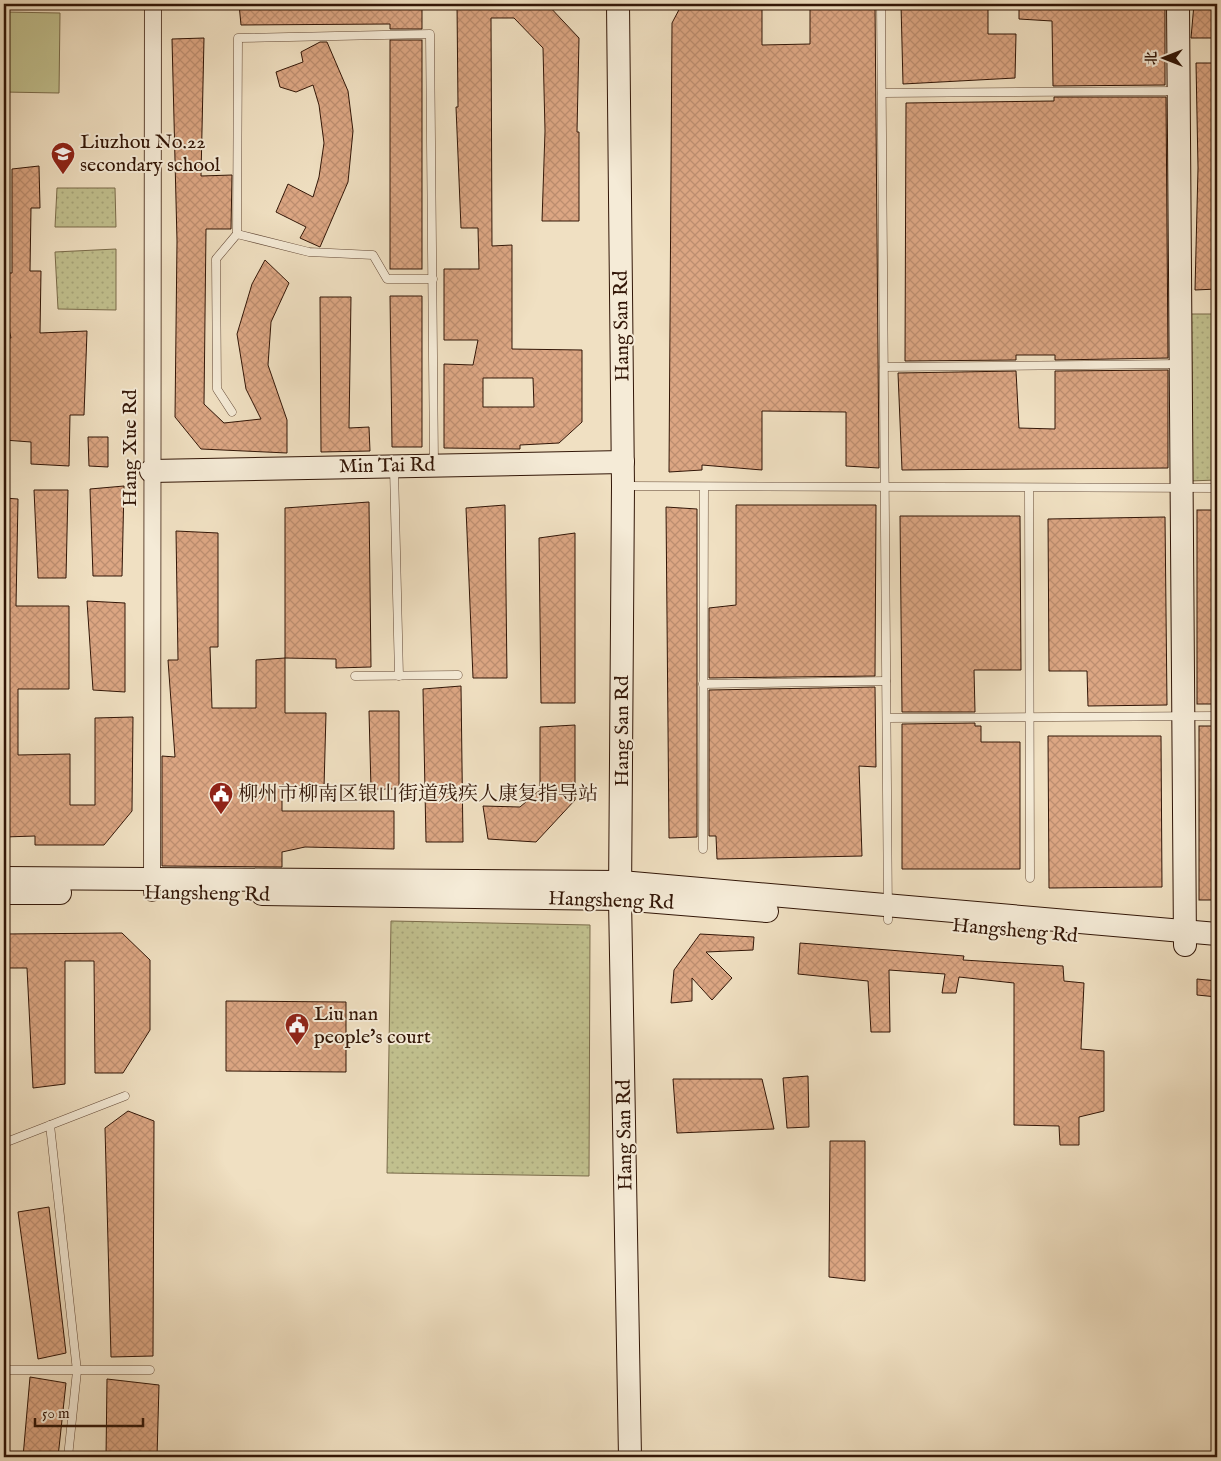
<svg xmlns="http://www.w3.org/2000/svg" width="1221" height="1461" viewBox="0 0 1221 1461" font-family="'IM FELL English','Noto Serif SC',serif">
	<defs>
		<pattern id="grass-dots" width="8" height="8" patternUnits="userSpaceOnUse" patternTransform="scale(1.25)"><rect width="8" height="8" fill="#c1c08e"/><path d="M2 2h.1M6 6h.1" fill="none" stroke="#a6a479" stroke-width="1.8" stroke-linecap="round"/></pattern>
		<pattern id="building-cross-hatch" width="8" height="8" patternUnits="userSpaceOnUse" patternTransform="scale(1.25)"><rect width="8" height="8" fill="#dca683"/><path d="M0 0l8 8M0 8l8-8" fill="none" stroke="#bd8e70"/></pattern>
	</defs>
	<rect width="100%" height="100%" fill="#f0e0c2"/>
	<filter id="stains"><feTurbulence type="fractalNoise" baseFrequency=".004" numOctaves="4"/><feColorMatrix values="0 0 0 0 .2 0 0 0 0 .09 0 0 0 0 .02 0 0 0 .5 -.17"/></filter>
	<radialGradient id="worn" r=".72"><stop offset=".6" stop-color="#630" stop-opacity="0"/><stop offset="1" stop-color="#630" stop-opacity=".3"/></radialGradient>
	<g fill="url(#grass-dots)" stroke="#7a6b4a">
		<polygon points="57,188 115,188 116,227 55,227"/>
		<polygon points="116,249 116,310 58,309 55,252"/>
		<polygon points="1187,314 1217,314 1217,480 1189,481"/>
		<polygon points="391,921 590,925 589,1176 387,1173"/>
	</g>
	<polygon fill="#c1c08e" stroke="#7a6b4a" points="4,12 60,13 59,93 4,92"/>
	<g fill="url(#building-cross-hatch)" stroke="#321607" fill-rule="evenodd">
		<polygon points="239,4 422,4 422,29 390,29 390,24 241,25"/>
		<path d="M457 4H547L579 38 577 132H579V221H542L545 131 543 48 514 18H491L492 246 512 245V349L582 350V422L559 443 520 445V449L444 448V364L473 365 478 340H444V269H479L478 228H461L456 107H458ZM483 378H533L534 407H483Z"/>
		<polygon points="682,4 762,4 762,45 810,44 810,4 875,4 879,468 846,466 846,412 762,411 762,470 702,465 702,470 669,472 672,23"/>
		<polygon points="901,4 988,4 988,34 1016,34 1015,78 903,84"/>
		<polygon points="1019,4 1165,4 1165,85 1053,86 1052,21 1019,19"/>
		<polygon points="1194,4 1217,4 1217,38 1191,38"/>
		<polygon points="204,38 201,176 232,175 231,229 206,229 204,404 224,423 261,419 246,389 237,334 252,284 265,260 289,283 271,322 268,365 287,420 287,453 201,449 175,417 177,241 172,39"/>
		<rect x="390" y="40" width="32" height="229"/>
		<polygon points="320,42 327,42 348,91 353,131 348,182 320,247 300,238 306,227 276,212 288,184 313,197 319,177 324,143 319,105 313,85 296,92 280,87 276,72 303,62 301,52"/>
		<polygon points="1196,63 1217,63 1217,289 1195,290 1198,168"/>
		<polygon points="1054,97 1166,97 1168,358 1055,360 1055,355 1016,355 1016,360 905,361 906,103 1054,101"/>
		<polygon points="39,166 40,208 31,208 30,271 41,271 40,333 87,331 84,415 70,415 69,466 31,464 31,442 4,440 4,338 11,338 4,307 4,273 12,273 12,169"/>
		<polygon points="390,296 422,296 422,447 392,447"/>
		<polygon points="320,297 351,297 349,428 369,427 370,451 321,452"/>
		<polygon points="1168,370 1168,468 902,470 898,373 1016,371 1019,428 1055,429 1055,371"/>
		<polygon points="88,437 108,437 108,467 89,466"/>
		<polygon points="124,486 122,576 93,576 90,489"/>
		<polygon points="34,490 68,490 66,578 38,578"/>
		<polygon points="4,498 18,499 16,606 69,606 69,689 18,689 18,755 70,754 70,805 95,805 95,718 133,717 132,811 104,845 35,845 35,836 4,837"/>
		<polygon points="369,502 371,667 336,668 336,659 285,658 285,508"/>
		<polygon points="505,505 507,678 473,678 466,508"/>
		<polygon points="736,505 876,505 875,676 709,678 709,608 736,605"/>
		<polygon points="666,507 697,509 697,837 669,838"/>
		<rect x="1197" y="510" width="20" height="194"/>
		<polygon points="900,516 1020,516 1021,670 974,670 975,712 902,712"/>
		<polygon points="1165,517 1167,705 1088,706 1087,671 1049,671 1048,519"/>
		<polygon points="176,531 218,533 218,647 210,647 212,708 256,708 256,660 285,658 285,713 326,713 324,788 282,785 282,811 394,811 394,849 305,847 282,852 282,867 162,866 162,756 175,757 168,660 178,660"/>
		<polygon points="575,533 575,703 541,703 539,538"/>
		<polygon points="87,601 125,603 125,692 93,690"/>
		<polygon points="461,686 463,842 426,842 423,689"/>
		<polygon points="875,687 876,767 859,766 862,856 717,859 716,836 709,836 709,690"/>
		<polygon points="369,711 399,711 399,789 371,789"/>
		<polygon points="975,723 975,726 981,726 981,742 1020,742 1020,869 902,869 902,724"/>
		<polygon points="575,725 575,800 536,842 488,839 483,806 520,807 540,790 540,727"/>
		<rect x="1199" y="726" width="18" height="174"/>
		<polygon points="1048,736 1161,736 1162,887 1049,888"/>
		<polygon points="122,933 150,960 150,1030 123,1073 95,1073 94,961 65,961 65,1084 33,1088 27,968 4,968 4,934"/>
		<polygon points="700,934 754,937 753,950 706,952 732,978 712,1000 692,978 692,1001 671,1003 674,970"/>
		<polygon points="800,943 964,956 963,960 1063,966 1064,981 1084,983 1081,1049 1104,1051 1104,1111 1079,1117 1079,1145 1060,1145 1059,1126 1014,1125 1014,983 959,977 956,993 942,993 945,974 889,970 890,1032 871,1032 868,981 798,974"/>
		<polygon points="1197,979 1217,981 1217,997 1197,995"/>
		<polygon points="226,1001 346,1002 346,1072 226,1071"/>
		<polygon points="808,1076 809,1127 787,1128 783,1078"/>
		<polygon points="673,1079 762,1079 774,1129 677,1133"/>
		<polygon points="128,1111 154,1121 153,1356 111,1357 105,1128"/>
		<polygon points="830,1141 865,1141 865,1281 829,1277"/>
		<polygon points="49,1207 66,1353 38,1359 18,1212"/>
		<polygon points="30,1377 66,1383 58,1457 23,1457"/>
		<polygon points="107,1379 159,1385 157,1457 106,1457"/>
	</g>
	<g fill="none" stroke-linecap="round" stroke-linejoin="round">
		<defs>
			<g id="lane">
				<polyline points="881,4 888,920"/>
				<polyline points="882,93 1176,91"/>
				<polyline points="237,234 309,252 373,255 387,279 433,279"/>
				<polyline points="884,367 1180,364"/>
				<polyline points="232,412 217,389 216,259 237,234 238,38 430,34 434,464"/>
				<polyline points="394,468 399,676"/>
				<polyline points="625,486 1217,488"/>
				<polyline points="1029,488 1030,878"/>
				<polyline points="355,676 458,675"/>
				<polyline points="703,684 886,681"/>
				<polyline points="887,718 1217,716"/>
				<polyline points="703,849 704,487"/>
				<polyline points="50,1125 77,1371 68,1457"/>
				<polyline points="4,1143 125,1096"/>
				<polyline points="4,1370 150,1370"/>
			</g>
			<polyline id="street" points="152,893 153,4"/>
			<g id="secondary">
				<polyline points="618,4 623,486 620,899 630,1457"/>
				<polyline points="1178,4 1185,945"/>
				<polyline points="151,471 623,462"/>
				<polyline points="4,878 621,882 1217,934"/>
				<polyline points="4,893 60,893"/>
				<polyline points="262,894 620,899 767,911"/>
			</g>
		</defs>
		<use href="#lane" stroke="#624836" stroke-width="9"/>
		<use href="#street" stroke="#624836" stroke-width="18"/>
		<use href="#secondary" stroke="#321607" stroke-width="24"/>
		<use href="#lane" stroke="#f5ebd7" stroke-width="8"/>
		<use href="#street" stroke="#f5ebd7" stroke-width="16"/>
		<use href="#secondary" stroke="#f5ebd7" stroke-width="22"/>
	</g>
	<defs>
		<symbol id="school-pin" viewBox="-11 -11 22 30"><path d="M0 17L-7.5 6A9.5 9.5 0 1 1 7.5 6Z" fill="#8f2418" stroke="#f5ebd7"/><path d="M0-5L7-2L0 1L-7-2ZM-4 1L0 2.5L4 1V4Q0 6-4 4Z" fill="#fff"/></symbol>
		<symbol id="civic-pin" viewBox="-11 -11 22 30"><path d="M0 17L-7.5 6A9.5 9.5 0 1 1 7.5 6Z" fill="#8f2418" stroke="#f5ebd7"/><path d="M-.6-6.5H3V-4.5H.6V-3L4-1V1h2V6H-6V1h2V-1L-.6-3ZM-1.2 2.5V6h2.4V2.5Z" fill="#fff"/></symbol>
	</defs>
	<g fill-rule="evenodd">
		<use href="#school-pin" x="49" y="140" width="28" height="38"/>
		<use href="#civic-pin" x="207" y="780" width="28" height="38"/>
		<use href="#civic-pin" x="283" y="1011" width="28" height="38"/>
	</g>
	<g text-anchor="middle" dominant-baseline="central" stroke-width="4" stroke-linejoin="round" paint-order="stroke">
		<g font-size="20" fill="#321607" stroke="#f5ebd7" text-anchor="start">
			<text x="80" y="142">Liuzhou No.22<tspan x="80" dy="23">secondary school</tspan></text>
			<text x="238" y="794">柳州市柳南区银山街道残疾人康复指导站</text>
			<text x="314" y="1014">Liu nan<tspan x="314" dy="23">people's court</tspan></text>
		</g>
		<g font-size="20" fill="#321607" stroke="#f5ebd7">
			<text transform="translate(622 326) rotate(-91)">Hang San Rd</text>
			<text transform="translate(130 448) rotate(-90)">Hang Xue Rd</text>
			<text transform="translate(387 466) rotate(-1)">Min Tai Rd</text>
			<text transform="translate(622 731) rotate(-90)">Hang San Rd</text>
			<text transform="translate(207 894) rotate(1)">Hangsheng Rd</text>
			<text transform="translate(611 901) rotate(2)">Hangsheng Rd</text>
			<text transform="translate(1015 931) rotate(5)">Hangsheng Rd</text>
			<text transform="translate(625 1135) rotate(-91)">Hang San Rd</text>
		</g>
	</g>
	<rect width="1221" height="1461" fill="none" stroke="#f0e0c2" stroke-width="20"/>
	<rect x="5" y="5" width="1211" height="1451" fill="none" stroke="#321607" stroke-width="2.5"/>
	<rect x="10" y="10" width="1201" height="1441" fill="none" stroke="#321607"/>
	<g transform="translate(1164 58) rotate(270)" stroke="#f5ebd7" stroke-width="4" paint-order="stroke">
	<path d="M0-4L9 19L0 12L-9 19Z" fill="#321607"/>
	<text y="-8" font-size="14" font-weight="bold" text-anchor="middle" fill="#321607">北</text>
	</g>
	<path d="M35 1418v8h108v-8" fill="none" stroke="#321607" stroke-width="2.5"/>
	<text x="42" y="1418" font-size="15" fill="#321607" stroke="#f5ebd7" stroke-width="4" paint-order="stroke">50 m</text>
	<rect width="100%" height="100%" filter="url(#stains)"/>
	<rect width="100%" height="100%" fill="url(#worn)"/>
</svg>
